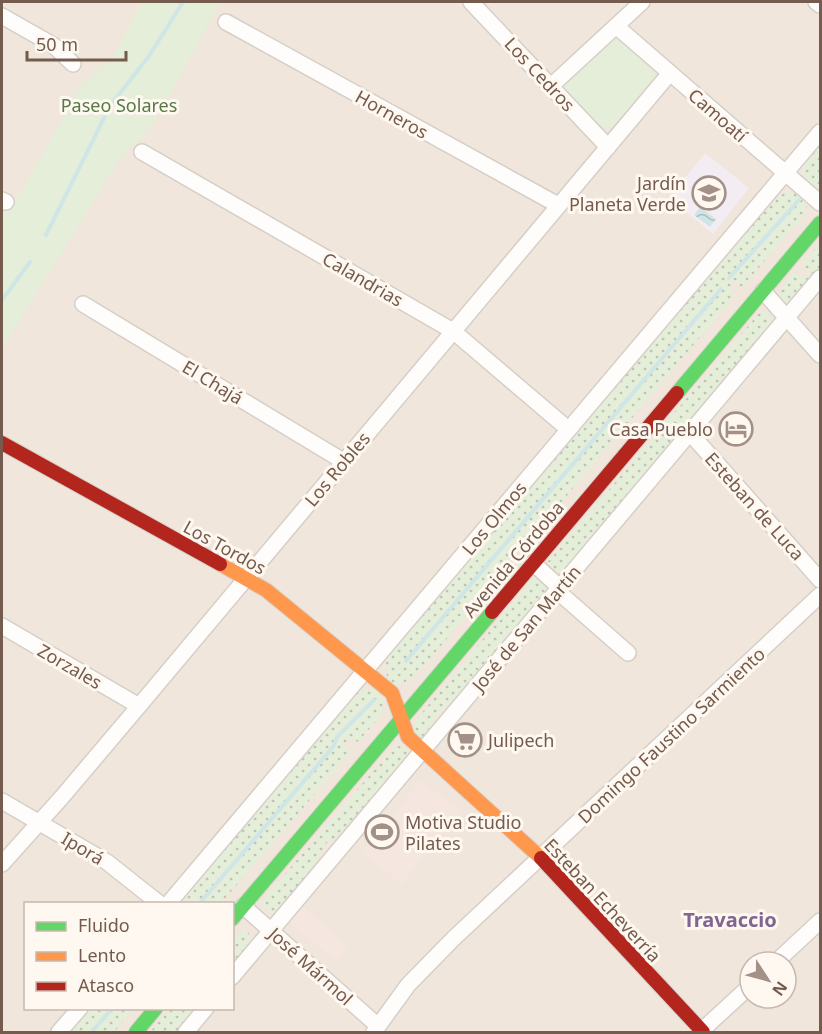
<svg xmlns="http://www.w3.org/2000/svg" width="822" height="1034" viewBox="0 0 822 1034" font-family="'Noto Sans',sans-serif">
	<defs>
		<pattern id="grass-dots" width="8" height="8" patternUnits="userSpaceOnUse" patternTransform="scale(1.5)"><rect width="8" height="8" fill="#e5eed9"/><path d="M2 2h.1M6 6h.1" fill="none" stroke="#bec4b2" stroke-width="1.8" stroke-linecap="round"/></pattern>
		<pattern id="water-waves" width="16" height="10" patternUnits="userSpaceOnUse" patternTransform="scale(1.5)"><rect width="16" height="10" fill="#cfe6e7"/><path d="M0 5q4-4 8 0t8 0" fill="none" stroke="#adbdbd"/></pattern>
	</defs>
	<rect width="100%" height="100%" fill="#f8f3ed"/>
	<path fill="#f0e6db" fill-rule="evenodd" d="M2 2H820V1032H2ZM26 904H232V1008H26ZM750 962H786V998H750Z"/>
	<g fill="#f5e6df">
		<polygon points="421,780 453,806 454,804 461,810 402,884 362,853"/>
		<polygon points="302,906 348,945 335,961 289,921"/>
	</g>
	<polygon fill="#f4ecf3" points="705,153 749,188 713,234 669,198"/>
	<g fill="url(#grass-dots)">
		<polygon points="820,144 820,186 816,188 803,175 803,165"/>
		<path d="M785 192C795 193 802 195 807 204L803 216 742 287 734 281 729 289 736 294 418 673 405 682 396 685 387 679 386 660 405 636 685 301 772 201Z"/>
		<polygon points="820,242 820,267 804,289 790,302 782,301 779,295 783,286 793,273 798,274 805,279 811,272 803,266 803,263"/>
		<polygon points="766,311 773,319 770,328 569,567 560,575 554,576 546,570 546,564 760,312"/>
		<polygon points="536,577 544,582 549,590 463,692 436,716 423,738 413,730 416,720 531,581"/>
		<polygon points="374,689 384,700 381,715 358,742 350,737 343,746 351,752 221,903 181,904 323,729 357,691"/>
		<polygon points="397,746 406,747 409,755 401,767 340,838 328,841 316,860 316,867 272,915 261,905 267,895 387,755"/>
		<polygon points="243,931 249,933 250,942 233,965 233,937"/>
		<polygon points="92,1008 134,1008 134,1009 114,1032 71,1032"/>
		<polygon points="170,1009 197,1009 176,1032 150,1032"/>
	</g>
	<g fill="#e5eed9">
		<polygon points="142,2 221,2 150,130 121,157 2,349 2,215 24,188 79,89 114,55"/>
		<path d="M619 36 625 40 655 75V81L617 124C599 137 575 101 563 89V84L612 37Z"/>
	</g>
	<polygon fill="url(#water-waves)" points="700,207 716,219 710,227 694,215"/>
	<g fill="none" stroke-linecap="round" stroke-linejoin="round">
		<g stroke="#cfe6e7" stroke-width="4">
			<polyline points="46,235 110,106 149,56 183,2"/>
			<polyline points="729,278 799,200"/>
			<polyline points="2,300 30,262"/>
			<polyline points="406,661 721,289"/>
			<polyline points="200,903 333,747 337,737 374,700"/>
			<polyline points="92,1032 112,1008"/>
		</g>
		<defs>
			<g id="street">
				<polyline points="471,2 608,147"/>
				<polyline points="816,2 820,5"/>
				<polyline points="2,16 53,45 73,64"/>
				<polyline points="226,22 558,205"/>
				<polyline points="616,26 820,203"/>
				<polyline points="551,86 642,2"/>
				<polyline points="142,152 453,331 568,429"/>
				<polyline points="2,200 6,202"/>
				<polyline points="763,291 820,355"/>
				<polyline points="83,304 343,461"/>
				<polyline points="690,433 820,580"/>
				<polyline points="533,563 557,585 563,596 628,653"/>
				<polyline points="2,626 139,706"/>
				<polyline points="2,801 107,862 160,904"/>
				<polyline points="2,864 62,797 139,706 670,73"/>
				<polyline points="168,904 820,132"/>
				<polyline points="243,906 378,1026"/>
				<polyline points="776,962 820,921"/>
				<polyline points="232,977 820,278"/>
				<polyline points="59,1032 80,1008"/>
				<polyline points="186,1032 206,1008"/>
				<polyline points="374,1032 408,985 453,939 820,595"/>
				<polyline points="700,1032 750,986"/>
			</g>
			<g id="fast">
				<polyline points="677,393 820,223"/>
				<polyline points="232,919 492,612"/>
				<polyline points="136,1032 156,1008"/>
			</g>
			<polyline id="slow" points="220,564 266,590 392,693 408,737 541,858"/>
			<g id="jam">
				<polyline points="2,443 220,564"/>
				<polyline points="492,612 677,393"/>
				<polyline points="541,858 703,1032"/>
			</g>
		</defs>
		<use href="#street" stroke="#d5cfc8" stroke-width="18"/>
		<use href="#fast" stroke="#d7d0ca" stroke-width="16"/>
		<use href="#slow" stroke="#d7d0ca" stroke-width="16"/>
		<use href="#jam" stroke="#d7d0ca" stroke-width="16"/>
		<use href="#street" stroke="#fefdfc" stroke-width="15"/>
		<use href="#fast" stroke="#63d668" stroke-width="14"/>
		<use href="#slow" stroke="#ff974d" stroke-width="14"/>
		<use href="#jam" stroke="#b3261e" stroke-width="14"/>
	</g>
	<defs>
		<symbol id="school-ring" viewBox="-11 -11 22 22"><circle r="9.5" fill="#fef8f0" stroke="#a39086" stroke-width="1.5"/><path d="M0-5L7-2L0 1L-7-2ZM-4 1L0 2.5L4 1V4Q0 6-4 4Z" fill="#a39086"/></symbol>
		<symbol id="hotel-ring" viewBox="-11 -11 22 22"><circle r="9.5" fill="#fef8f0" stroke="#a39086" stroke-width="1.5"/><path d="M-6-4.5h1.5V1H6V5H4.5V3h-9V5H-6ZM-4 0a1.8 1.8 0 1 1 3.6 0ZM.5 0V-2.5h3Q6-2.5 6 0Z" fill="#a39086"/></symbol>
		<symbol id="supermarket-ring" viewBox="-11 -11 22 22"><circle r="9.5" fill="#fef8f0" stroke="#a39086" stroke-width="1.5"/><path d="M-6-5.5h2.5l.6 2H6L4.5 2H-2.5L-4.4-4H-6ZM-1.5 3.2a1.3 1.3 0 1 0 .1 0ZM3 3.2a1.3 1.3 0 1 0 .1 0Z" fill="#a39086"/></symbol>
		<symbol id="stadium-ring" viewBox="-11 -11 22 22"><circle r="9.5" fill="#fef8f0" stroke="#a39086" stroke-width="1.5"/><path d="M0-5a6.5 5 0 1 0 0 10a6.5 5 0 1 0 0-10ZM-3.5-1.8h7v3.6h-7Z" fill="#a39086"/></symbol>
	</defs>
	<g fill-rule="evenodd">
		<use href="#school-ring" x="690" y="174" width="38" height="38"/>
		<use href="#hotel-ring" x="717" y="410" width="38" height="38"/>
		<use href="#supermarket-ring" x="446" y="721" width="38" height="38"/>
		<use href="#stadium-ring" x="363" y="813" width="38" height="38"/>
	</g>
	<g text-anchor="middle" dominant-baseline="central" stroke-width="6" stroke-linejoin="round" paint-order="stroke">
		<g font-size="18" fill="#755b4e" stroke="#fef8f0">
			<text transform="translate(540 74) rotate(47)">Los Cedros</text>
			<text transform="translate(392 114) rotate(29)">Horneros</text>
			<text transform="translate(718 115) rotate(41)">Camoatí</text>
			<text transform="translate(363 279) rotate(30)">Calandrias</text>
			<text transform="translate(213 382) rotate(31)">El Chajá</text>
			<text transform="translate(337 469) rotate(-50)">Los Robles</text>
			<text transform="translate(755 506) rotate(48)">Esteban de Luca</text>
			<text transform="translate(494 518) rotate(-50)">Los Olmos</text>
			<text transform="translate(225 547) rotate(29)">Los Tordos</text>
			<text transform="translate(513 559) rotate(-50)">Avenida Córdoba</text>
			<text transform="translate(526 628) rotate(-50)">José de San Martín</text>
			<text transform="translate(70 666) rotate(30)">Zorzales</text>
			<text transform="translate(671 735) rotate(-43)">Domingo Faustino Sarmiento</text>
			<text transform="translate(83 848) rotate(31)">Iporá</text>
			<text transform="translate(603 900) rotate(47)">Esteban Echeverría</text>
			<text transform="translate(311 966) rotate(42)">José Mármol</text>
		</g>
		<g font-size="18" fill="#577a46" stroke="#fef8f0">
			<text x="119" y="105">Paseo Solares</text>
		</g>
		<g font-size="18" fill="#755b4e" stroke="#fef8f0" text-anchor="end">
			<text x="686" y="183">Jardín<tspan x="686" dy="21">Planeta Verde</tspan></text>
			<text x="713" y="429">Casa Pueblo</text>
			<text x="488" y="740" text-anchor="start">Julipech</text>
			<text x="405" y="822" text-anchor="start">Motiva Studio<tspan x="405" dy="21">Pilates</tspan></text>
		</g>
		<g font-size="20" font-weight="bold" fill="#816691" stroke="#fef8f0">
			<text x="730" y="919">Travaccio</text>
		</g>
	</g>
	<rect width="822" height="1034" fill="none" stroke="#755b4e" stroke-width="6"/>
	<rect x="24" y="902" width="210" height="108" fill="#fef8f0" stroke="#c7b9af" stroke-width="1.5"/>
	<rect x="36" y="922" width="30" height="9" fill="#63d668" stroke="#c7b9af" stroke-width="1.5"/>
	<text x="78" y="932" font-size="18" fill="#755b4e">Fluido</text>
	<rect x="36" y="952" width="30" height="9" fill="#ff974d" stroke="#c7b9af" stroke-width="1.5"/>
	<text x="78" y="962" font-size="18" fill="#755b4e">Lento</text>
	<rect x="36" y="982" width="30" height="9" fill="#b3261e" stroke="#c7b9af" stroke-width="1.5"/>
	<text x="78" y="992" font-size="18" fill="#755b4e">Atasco</text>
	<g transform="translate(768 980) rotate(126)"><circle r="28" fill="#fef8f0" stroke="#c7b9af" stroke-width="1.5"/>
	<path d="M0-4.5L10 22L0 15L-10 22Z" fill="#a39086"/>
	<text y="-9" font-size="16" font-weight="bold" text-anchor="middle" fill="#755b4e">N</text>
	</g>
	<path d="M27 51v9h99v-9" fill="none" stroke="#755b4e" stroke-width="3"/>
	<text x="36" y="51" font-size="18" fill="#755b4e" stroke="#fef8f0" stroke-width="4.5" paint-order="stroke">50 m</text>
</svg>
